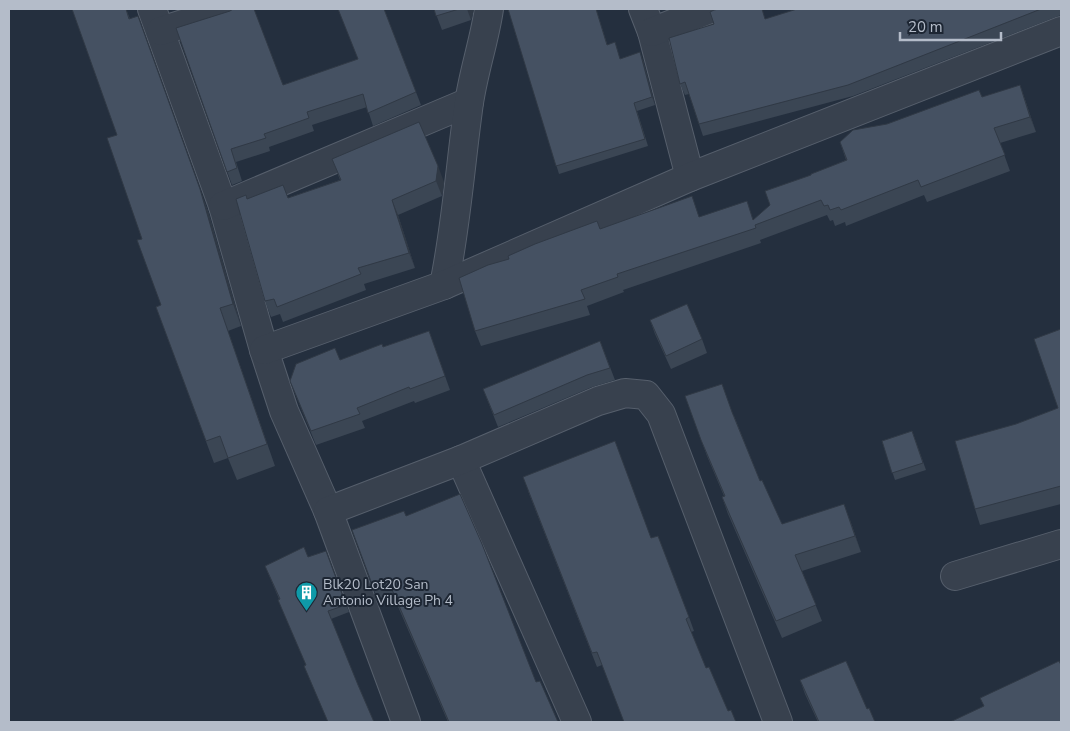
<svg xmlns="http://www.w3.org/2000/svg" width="1070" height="731" viewBox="0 0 1070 731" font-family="'Nunito Sans',sans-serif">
	<rect width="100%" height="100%" fill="#242f3e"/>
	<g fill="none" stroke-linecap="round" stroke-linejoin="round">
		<defs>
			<g id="street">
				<polyline points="152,9 223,206 264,350 284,411 328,511"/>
				<polyline points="643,9 652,32 690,177"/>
				<polyline points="161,31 230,9"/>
				<polyline points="652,32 710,9"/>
				<polyline points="223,206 469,102"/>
				<path d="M444 285C456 227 460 169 468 110 472 76 484 43 489 9"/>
				<polyline points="264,350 444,285 690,177 1061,31"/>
				<polyline points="461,460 577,722"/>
				<polyline points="955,576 1061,544"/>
				<polyline points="406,722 328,511 461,460 598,401 625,393 646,395 661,414 778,722"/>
			</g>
		</defs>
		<use href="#street" stroke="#565f6c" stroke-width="30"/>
		<use href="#street" stroke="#38414e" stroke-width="28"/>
	</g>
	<g fill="#3b4654">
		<polygon points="72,9 126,9 208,211 241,326 228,331 275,466 237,480 228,458 214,463 156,307 161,305 142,239 117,135"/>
		<polygon points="384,9 421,105 373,126 367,107 312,125 314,131 269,147 270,151 236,162 242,181 232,185 176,28 283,85 358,59"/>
		<polygon points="434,9 474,9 471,20 442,30"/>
		<polygon points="508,9 596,9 607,44 621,59 643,60 655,105 637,111 648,146 559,174"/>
		<polygon points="797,9 1061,9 1061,15 853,96 703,136 689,94 685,95 680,84 766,19"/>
		<polygon points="1020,85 1036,132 1000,143 1010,171 927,202 924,195 846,226 845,222 835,226 833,220 830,221 827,215 760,240 761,243 623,290 624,292 587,306 590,315 481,346 475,331 509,259 600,229 700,217 754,220 811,175 846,160 840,142 887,124 982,97"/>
		<polygon points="332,159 444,182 442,196 398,215 415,268 364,284 366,290 283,322 280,314 271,317 265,301 247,199 288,198 340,180"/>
		<polygon points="650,320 702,339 707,353 671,369 655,334"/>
		<polygon points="1061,329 1061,504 980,525 975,509 1016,424 1058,408"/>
		<polygon points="429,331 450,390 415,403 414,401 362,421 365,428 316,445 290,381 340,360 383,347"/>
		<polygon points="600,341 615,380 592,387 498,427 483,389"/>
		<polygon points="685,396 734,416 760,481 782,524 850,520 861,552 802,571 822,621 782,638 728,514 722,497 724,496 707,456"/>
		<polygon points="912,431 926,470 895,480 882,441"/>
		<polygon points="528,491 651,538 689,617 694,631 691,632 706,668 728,711 602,665 597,667"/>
		<polygon points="406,516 536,682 558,722 448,722 393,595 378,601 352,530"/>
		<polygon points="326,551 349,612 331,619 306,665 281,607 279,599 265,566 308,557"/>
		<polygon points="800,680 867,709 875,722 818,722 805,694"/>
	</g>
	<g fill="#303945">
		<polygon points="467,9 474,9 471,20"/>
		<polygon points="138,16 208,211 241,326 233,304"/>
		<polygon points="640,52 643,60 655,105 652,97"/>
		<polygon points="1020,85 1025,100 1036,132 1030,117"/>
		<polygon points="438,166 444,182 442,196 436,181"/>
		<polygon points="392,200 398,215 415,268 409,253"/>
		<polygon points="844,504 850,520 861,552 855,536"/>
	</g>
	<g fill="#455162" stroke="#303945">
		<polygon points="72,9 126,9 129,19 138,16 200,189 233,304 220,308 267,444 228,458 220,436 206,441 156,307 161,305 137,240 142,239 107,138 117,135"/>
		<polygon points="233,9 254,9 283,85 358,59 338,9 384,9 416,92 368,113 363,94 307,112 309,118 264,134 266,138 231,149 237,168 227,172 176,28 230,11"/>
		<polygon points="434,9 459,9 436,16"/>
		<polygon points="508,9 596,9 607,45 615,42 620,59 640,52 652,97 634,103 645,139 556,166"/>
		<polygon points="719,9 762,9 765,19 797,9 1041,9 848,85 699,124 685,82 680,84 669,38 714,24 710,12 714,10"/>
		<polygon points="1020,85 1030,117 994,128 1005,155 921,187 918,180 841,210 839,207 830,210 828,205 824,206 821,200 755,225 756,228 617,274 618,277 581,290 585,299 475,331 459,278 488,265 509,259 508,256 535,244 597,221 600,229 692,196 699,217 747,201 753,220 770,205 765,191 811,175 811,174 847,160 840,142 853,130 887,124 979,90 982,97"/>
		<polygon points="419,122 438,166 436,181 392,200 409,253 358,268 361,274 277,307 274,299 265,301 236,199 246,195 247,199 283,185 288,198 341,180 332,159"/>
		<polygon points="687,304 702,339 666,356 650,320"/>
		<polygon points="1061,329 1061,486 975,509 955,441 1016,424 1058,408 1034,339"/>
		<polygon points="429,331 445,376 410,389 409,387 357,408 360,414 311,431 290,381 296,364 335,348 340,360 382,344 383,347"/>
		<polygon points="600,341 610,368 587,375 494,415 483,389"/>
		<polygon points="722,384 732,412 760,481 762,480 782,524 844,504 855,536 795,555 816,605 776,621 722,497 725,496 701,440 685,396"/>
		<polygon points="912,431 923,463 892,473 882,441"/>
		<polygon points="615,441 651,538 658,536 689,617 686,619 706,668 709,667 728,711 731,710 736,722 624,722 597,652 592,653 523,477"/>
		<polygon points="460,494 482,544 536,682 540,681 558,722 449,722 387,578 372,584 352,530 404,511 406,516"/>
		<polygon points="304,547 308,557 326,551 346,605 328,611 358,685 374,722 328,722 304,666 306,665 278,600 280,599 265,566"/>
		<polygon points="846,661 867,709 869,708 875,722 819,722 800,680"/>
		<polygon points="1059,661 1061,665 1061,722 950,722 984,706 980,698"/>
	</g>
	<defs>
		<symbol id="building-pin" viewBox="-11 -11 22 30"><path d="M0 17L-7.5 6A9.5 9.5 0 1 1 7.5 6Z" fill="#0f9aa8" stroke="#1d2633"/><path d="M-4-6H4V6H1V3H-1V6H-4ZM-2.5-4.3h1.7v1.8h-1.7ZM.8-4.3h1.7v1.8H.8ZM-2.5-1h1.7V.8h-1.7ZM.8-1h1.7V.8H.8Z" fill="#fff"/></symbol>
	</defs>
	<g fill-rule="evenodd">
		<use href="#building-pin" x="294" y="580" width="25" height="34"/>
	</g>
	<g text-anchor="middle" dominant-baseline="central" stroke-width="4" stroke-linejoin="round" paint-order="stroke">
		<g font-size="14" fill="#b4bcc9" stroke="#1d2633" text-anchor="start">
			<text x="323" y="584">Blk20 Lot20 San<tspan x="323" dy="16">Antonio Village Ph 4</tspan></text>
		</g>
	</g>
	<rect width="1070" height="731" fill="none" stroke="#b4bcc9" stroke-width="20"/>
	<path d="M900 32v8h101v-8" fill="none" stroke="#b4bcc9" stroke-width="2.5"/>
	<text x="908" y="32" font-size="15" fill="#b4bcc9" stroke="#1d2633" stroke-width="4" paint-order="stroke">20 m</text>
</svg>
